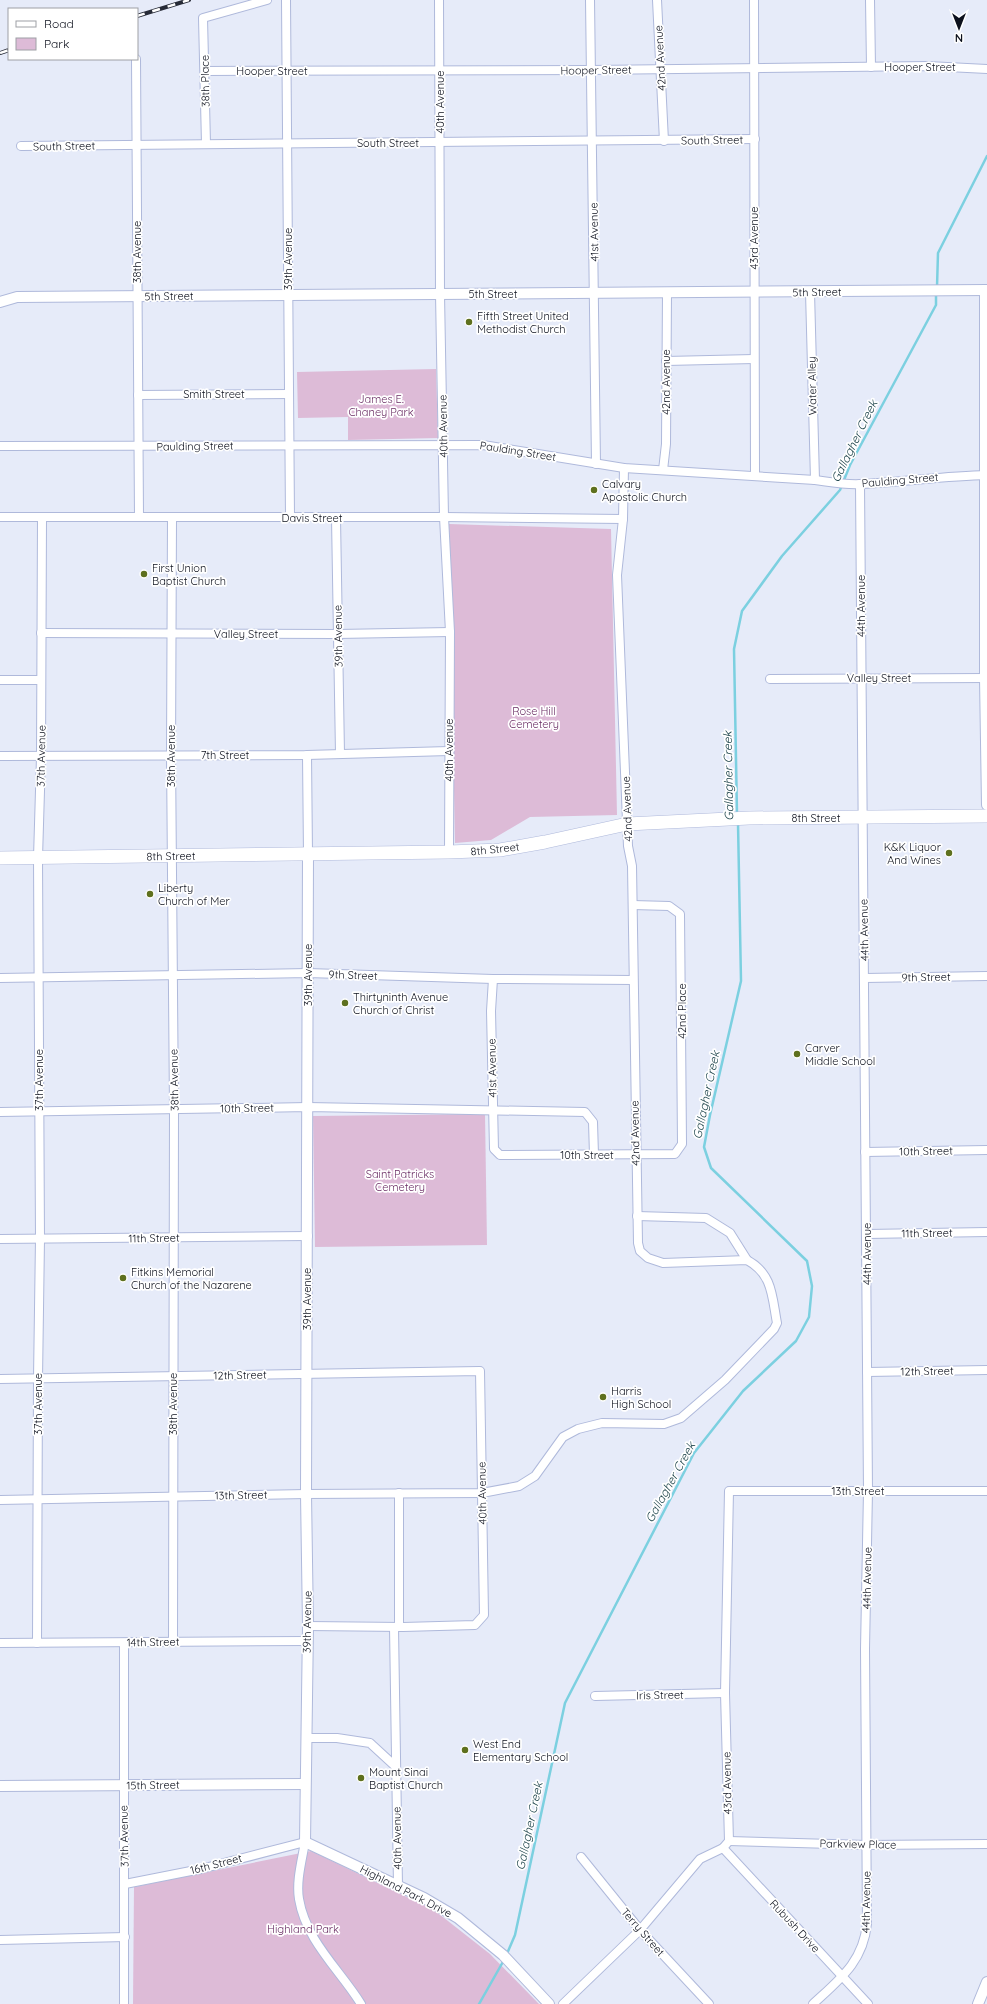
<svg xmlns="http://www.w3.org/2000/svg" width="987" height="2004" viewBox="0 0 987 2004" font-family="Quicksand,sans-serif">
	<rect width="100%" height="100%" fill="#e6ebf9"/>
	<g fill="#ddbbd7">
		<polygon points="436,369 438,438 348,440 348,417 298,418 297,372"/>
		<polygon points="449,524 611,529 617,815 530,817 491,840 455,843"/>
		<polygon points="485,1114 487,1245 315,1247 313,1116"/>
		<polygon points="311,1851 434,1910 490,1954 539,2004 133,2004 134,1887"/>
	</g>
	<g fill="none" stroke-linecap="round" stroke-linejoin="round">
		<g stroke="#7cd0e0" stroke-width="2.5">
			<polyline points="937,287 938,253 987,156"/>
			<polyline points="737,814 734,649 742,611 782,556 840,490 850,465 936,305 936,292"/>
			<polyline points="506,1956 515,1935 565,1703 694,1453 743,1391 796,1341 809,1317 812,1286 807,1261 711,1168 704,1147 710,1115 741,981 738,823"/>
			<polyline points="479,2004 504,1960"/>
		</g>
		<defs>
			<g id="minor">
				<polyline points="286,0 290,518"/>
				<polyline points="439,0 440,294 444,517 450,632 449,852"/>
				<polyline points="590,0 596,464"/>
				<polyline points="657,0 664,141"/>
				<polyline points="754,0 755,476"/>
				<polyline points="870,0 871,67"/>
				<polyline points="136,59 139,517"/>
				<polyline points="205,71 591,70 928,66 987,69"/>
				<polyline points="206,144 203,18 267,0"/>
				<polyline points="21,146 755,139"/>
				<polyline points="810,292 815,480"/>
				<polyline points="666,361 754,359"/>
				<polyline points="138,395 289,394"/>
				<path d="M0 446 483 445 624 468 815 480C830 482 845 485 861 484 903 482 945 476 987 475"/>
				<polyline points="663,470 666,444 667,293"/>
				<polyline points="0,517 444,517 623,519"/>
				<polyline points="172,518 171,755 174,1110 173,1642"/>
				<polyline points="336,518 340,754"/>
				<polyline points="41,633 338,634 450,632"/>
				<polyline points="770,679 987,678"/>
				<polyline points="0,680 41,680"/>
				<polyline points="307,755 308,854"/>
				<polyline points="0,756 307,755 449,751"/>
				<polyline points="0,978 308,973 493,979 633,980"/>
				<polyline points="865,978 987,976"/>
				<polyline points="493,979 491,1011 494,1149 500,1155 675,1154 682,1144 680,914 669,906 633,905"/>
				<polyline points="0,1112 308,1107 585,1112 593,1122 594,1155"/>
				<polyline points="865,1152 987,1150"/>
				<polyline points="637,1216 706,1218 730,1233 747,1260"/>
				<polyline points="867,1234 987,1232"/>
				<polyline points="0,1239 308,1236"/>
				<polyline points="867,1372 987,1370"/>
				<polyline points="0,1379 480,1371 484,1615 475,1625 403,1627 308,1626"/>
				<polyline points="399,1493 399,1627"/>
				<path d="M0 1500 306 1494 482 1493 519 1486 535 1476 563 1437 578 1429 602 1423 664 1424 681 1418 725 1380 774 1329 777 1323C772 1297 773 1274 747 1260L663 1263 648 1258 640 1251 638 1243 632 866 628 846 617 575 623 519 624 468"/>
				<polyline points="394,1627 398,1886"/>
				<polyline points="0,1643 307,1641"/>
				<polyline points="37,1643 38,1379 40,1239 38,858 41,757 42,518"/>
				<polyline points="124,1643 124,2004"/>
				<polyline points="595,1696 725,1693"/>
				<polyline points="307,1738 337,1738 370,1743 395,1766"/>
				<polyline points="729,1841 867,1845 987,1844"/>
				<polyline points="723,1848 868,2004"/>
				<polyline points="581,1857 640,1930 709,2004"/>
				<path d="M125 1884 201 1869 305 1842C302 1860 296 1881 299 1899 306 1941 340 1970 361 2004"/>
				<polyline points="0,1940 125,1937"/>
				<polyline points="563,2004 640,1930 700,1859 723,1848 729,1841 725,1693 729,1491 987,1491"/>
				<path d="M813 2004C840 1979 863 1962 867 1924L865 1649 868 1491 860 484"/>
			</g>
			<g id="tertiary">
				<polyline points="985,290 985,678 987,805"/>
				<polyline points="0,302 17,297 987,290"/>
				<polyline points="308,854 306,1494 308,1626 305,1842 424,1898 458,1918 503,1955 549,2004"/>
				<polyline points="0,1786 305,1784"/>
				<polyline points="978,2004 987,1982"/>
			</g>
			<polyline id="primary" points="0,858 449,852 500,850 545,842 627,824 749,818 987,816"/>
		</defs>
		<use href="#minor" stroke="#afb9db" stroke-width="10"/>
		<use href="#tertiary" stroke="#afb9db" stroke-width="12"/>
		<use href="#primary" stroke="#afb9db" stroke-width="14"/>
		<use href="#minor" stroke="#fff" stroke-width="8"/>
		<use href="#tertiary" stroke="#fff" stroke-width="10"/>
		<use href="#primary" stroke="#fff" stroke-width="13"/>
		<defs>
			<g id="rail">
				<polyline points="137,16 189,0"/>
				<polyline points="0,53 9,50"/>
			</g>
		</defs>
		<use href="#rail" stroke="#272b37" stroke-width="4"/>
		<use href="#rail" stroke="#fff" stroke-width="2.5" stroke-dasharray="8" stroke-linecap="butt"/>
	</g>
	<g fill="#5e701e" stroke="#fff" stroke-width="1.5">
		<circle cx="469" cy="322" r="4"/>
		<circle cx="594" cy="490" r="4"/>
		<circle cx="144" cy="574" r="4"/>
		<circle cx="949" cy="853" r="4"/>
		<circle cx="150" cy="894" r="4"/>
		<circle cx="345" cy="1003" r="4"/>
		<circle cx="797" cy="1054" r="4"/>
		<circle cx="123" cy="1278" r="4"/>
		<circle cx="603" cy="1397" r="4"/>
		<circle cx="465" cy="1750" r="4"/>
		<circle cx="361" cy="1778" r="4"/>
	</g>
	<g text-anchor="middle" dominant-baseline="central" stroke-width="3.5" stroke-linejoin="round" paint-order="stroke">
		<g font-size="11" fill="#0d111d" stroke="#fff">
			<text transform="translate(660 58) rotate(-93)">42nd Avenue</text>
			<text x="920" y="67">Hooper Street</text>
			<text transform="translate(596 70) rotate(-1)">Hooper Street</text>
			<text x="272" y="71">Hooper Street</text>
			<text transform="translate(205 81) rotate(-91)">38th Place</text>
			<text transform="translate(440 102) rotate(-90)">40th Avenue</text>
			<text transform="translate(712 140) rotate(-1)">South Street</text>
			<text x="388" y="143">South Street</text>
			<text transform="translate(64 146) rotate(-1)">South Street</text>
			<text transform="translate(594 232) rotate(-91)">41st Avenue</text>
			<text transform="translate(754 238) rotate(-90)">43rd Avenue</text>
			<text transform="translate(137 252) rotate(-90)">38th Avenue</text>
			<text transform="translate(288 259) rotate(-90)">39th Avenue</text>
			<text transform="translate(817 292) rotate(-1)">5th Street</text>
			<text x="493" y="294">5th Street</text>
			<text transform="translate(169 296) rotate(-1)">5th Street</text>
			<text transform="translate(666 382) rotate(-90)">42nd Avenue</text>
			<text transform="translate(812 386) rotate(-91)">Water Alley</text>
			<text x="214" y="394">Smith Street</text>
			<text transform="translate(443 426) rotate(-91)">40th Avenue</text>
			<text transform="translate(195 446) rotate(-1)">Paulding Street</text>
			<text transform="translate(518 451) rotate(9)">Paulding Street</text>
			<text transform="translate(900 480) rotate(-5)">Paulding Street</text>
			<text x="312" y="518">Davis Street</text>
			<text transform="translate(861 606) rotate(-90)">44th Avenue</text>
			<text x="246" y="634">Valley Street</text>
			<text transform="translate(338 636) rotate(-91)">39th Avenue</text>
			<text x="879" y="678">Valley Street</text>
			<text transform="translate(449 750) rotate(-90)">40th Avenue</text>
			<text x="225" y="755">7th Street</text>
			<text transform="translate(41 756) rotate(-89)">37th Avenue</text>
			<text transform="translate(171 756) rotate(-90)">38th Avenue</text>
			<text transform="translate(627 809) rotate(-92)">42nd Avenue</text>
			<text x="816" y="818">8th Street</text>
			<text transform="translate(495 849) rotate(-6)">8th Street</text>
			<text transform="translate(171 856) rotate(-1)">8th Street</text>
			<text transform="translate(864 930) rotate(-91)">44th Avenue</text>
			<text transform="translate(308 975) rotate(-90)">39th Avenue</text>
			<text transform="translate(353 975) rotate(2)">9th Street</text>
			<text transform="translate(926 977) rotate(-1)">9th Street</text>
			<text transform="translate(682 1011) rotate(-90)">42nd Place</text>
			<text transform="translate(492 1068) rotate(-91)">41st Avenue</text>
			<text transform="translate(39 1080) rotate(-90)">37th Avenue</text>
			<text transform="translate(174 1080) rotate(-91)">38th Avenue</text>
			<text transform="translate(247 1108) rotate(-1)">10th Street</text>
			<text transform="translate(635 1133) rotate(-91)">42nd Avenue</text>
			<text transform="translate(926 1151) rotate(-1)">10th Street</text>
			<text x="587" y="1155">10th Street</text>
			<text transform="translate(927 1233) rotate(-1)">11th Street</text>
			<text transform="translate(154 1238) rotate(-1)">11th Street</text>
			<text transform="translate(867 1254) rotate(-90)">44th Avenue</text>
			<text transform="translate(307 1299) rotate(-90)">39th Avenue</text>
			<text transform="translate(927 1371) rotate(-1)">12th Street</text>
			<text transform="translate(240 1375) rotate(-1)">12th Street</text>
			<text transform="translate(38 1404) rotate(-90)">37th Avenue</text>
			<text transform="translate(173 1404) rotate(-90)">38th Avenue</text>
			<text x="858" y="1491">13th Street</text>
			<text transform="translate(482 1493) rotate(-91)">40th Avenue</text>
			<text transform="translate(241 1495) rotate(-1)">13th Street</text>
			<text transform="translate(867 1578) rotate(-89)">44th Avenue</text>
			<text transform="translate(307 1622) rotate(-89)">39th Avenue</text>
			<text transform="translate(153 1642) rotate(-1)">14th Street</text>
			<text transform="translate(660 1695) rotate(-1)">Iris Street</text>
			<text transform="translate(727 1783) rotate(-91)">43rd Avenue</text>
			<text transform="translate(153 1785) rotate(-1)">15th Street</text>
			<text transform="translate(124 1836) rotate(-91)">37th Avenue</text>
			<text transform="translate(397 1838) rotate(-91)">40th Avenue</text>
			<text transform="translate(858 1844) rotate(1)">Parkview Place</text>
			<text transform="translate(216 1864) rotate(-14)">16th Street</text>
			<text transform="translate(406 1891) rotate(27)">Highland Park Drive</text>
			<text transform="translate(866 1902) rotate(-89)">44th Avenue</text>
			<text transform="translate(795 1926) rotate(47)">Rubush Drive</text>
			<text transform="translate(643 1932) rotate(49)">Terry Street</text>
		</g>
		<g font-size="11" fill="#0d111d" stroke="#fff" text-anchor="start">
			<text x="477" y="316">Fifth Street United<tspan x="477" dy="13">Methodist Church</tspan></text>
			<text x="602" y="484">Calvary<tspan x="602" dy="13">Apostolic Church</tspan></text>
			<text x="152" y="568">First Union<tspan x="152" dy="13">Baptist Church</tspan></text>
			<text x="941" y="847" text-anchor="end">K&amp;K Liquor<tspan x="941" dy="13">And Wines</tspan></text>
			<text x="158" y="888">Liberty<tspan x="158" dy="13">Church of Mer</tspan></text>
			<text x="353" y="997">Thirtyninth Avenue<tspan x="353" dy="13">Church of Christ</tspan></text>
			<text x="805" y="1048">Carver<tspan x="805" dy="13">Middle School</tspan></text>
			<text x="131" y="1272">Fitkins Memorial<tspan x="131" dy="13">Church of the Nazarene</tspan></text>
			<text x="611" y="1391">Harris<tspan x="611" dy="13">High School</tspan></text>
			<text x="473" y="1744">West End<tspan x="473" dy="13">Elementary School</tspan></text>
			<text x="369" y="1772">Mount Sinai<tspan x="369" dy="13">Baptist Church</tspan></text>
		</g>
		<g font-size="11" fill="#6a2d64" stroke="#fff">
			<text x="381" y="399">James E.<tspan x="381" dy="13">Chaney Park</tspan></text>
			<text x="534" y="711">Rose Hill<tspan x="534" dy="13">Cemetery</tspan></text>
			<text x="400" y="1174">Saint Patricks<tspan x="400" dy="13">Cemetery</tspan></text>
			<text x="303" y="1929">Highland Park</text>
		</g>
		<g font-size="12" font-style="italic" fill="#143c43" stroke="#fff">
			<text transform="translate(854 441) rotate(-64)">Gallagher Creek</text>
			<text transform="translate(728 776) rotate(-91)">Gallagher Creek</text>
			<text transform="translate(706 1095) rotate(-78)">Gallagher Creek</text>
			<text transform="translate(670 1482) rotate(-61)">Gallagher Creek</text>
			<text transform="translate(529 1826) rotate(-78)">Gallagher Creek</text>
		</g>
	</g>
	<rect x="8" y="8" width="130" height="52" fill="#ffffff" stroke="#9ea0a5"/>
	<rect x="16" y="21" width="20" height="6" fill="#ffffff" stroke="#9ea0a5"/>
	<text x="44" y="28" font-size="12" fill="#0d111d">Road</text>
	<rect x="16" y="38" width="20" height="12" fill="#ddbbd7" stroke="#9ea0a5"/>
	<text x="44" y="48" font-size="12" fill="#0d111d">Park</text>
	<g transform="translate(959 28) rotate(180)" stroke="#ffffff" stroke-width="3" paint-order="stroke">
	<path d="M0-3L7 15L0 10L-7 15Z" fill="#0d111d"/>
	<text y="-6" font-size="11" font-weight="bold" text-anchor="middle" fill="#0d111d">N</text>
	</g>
</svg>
